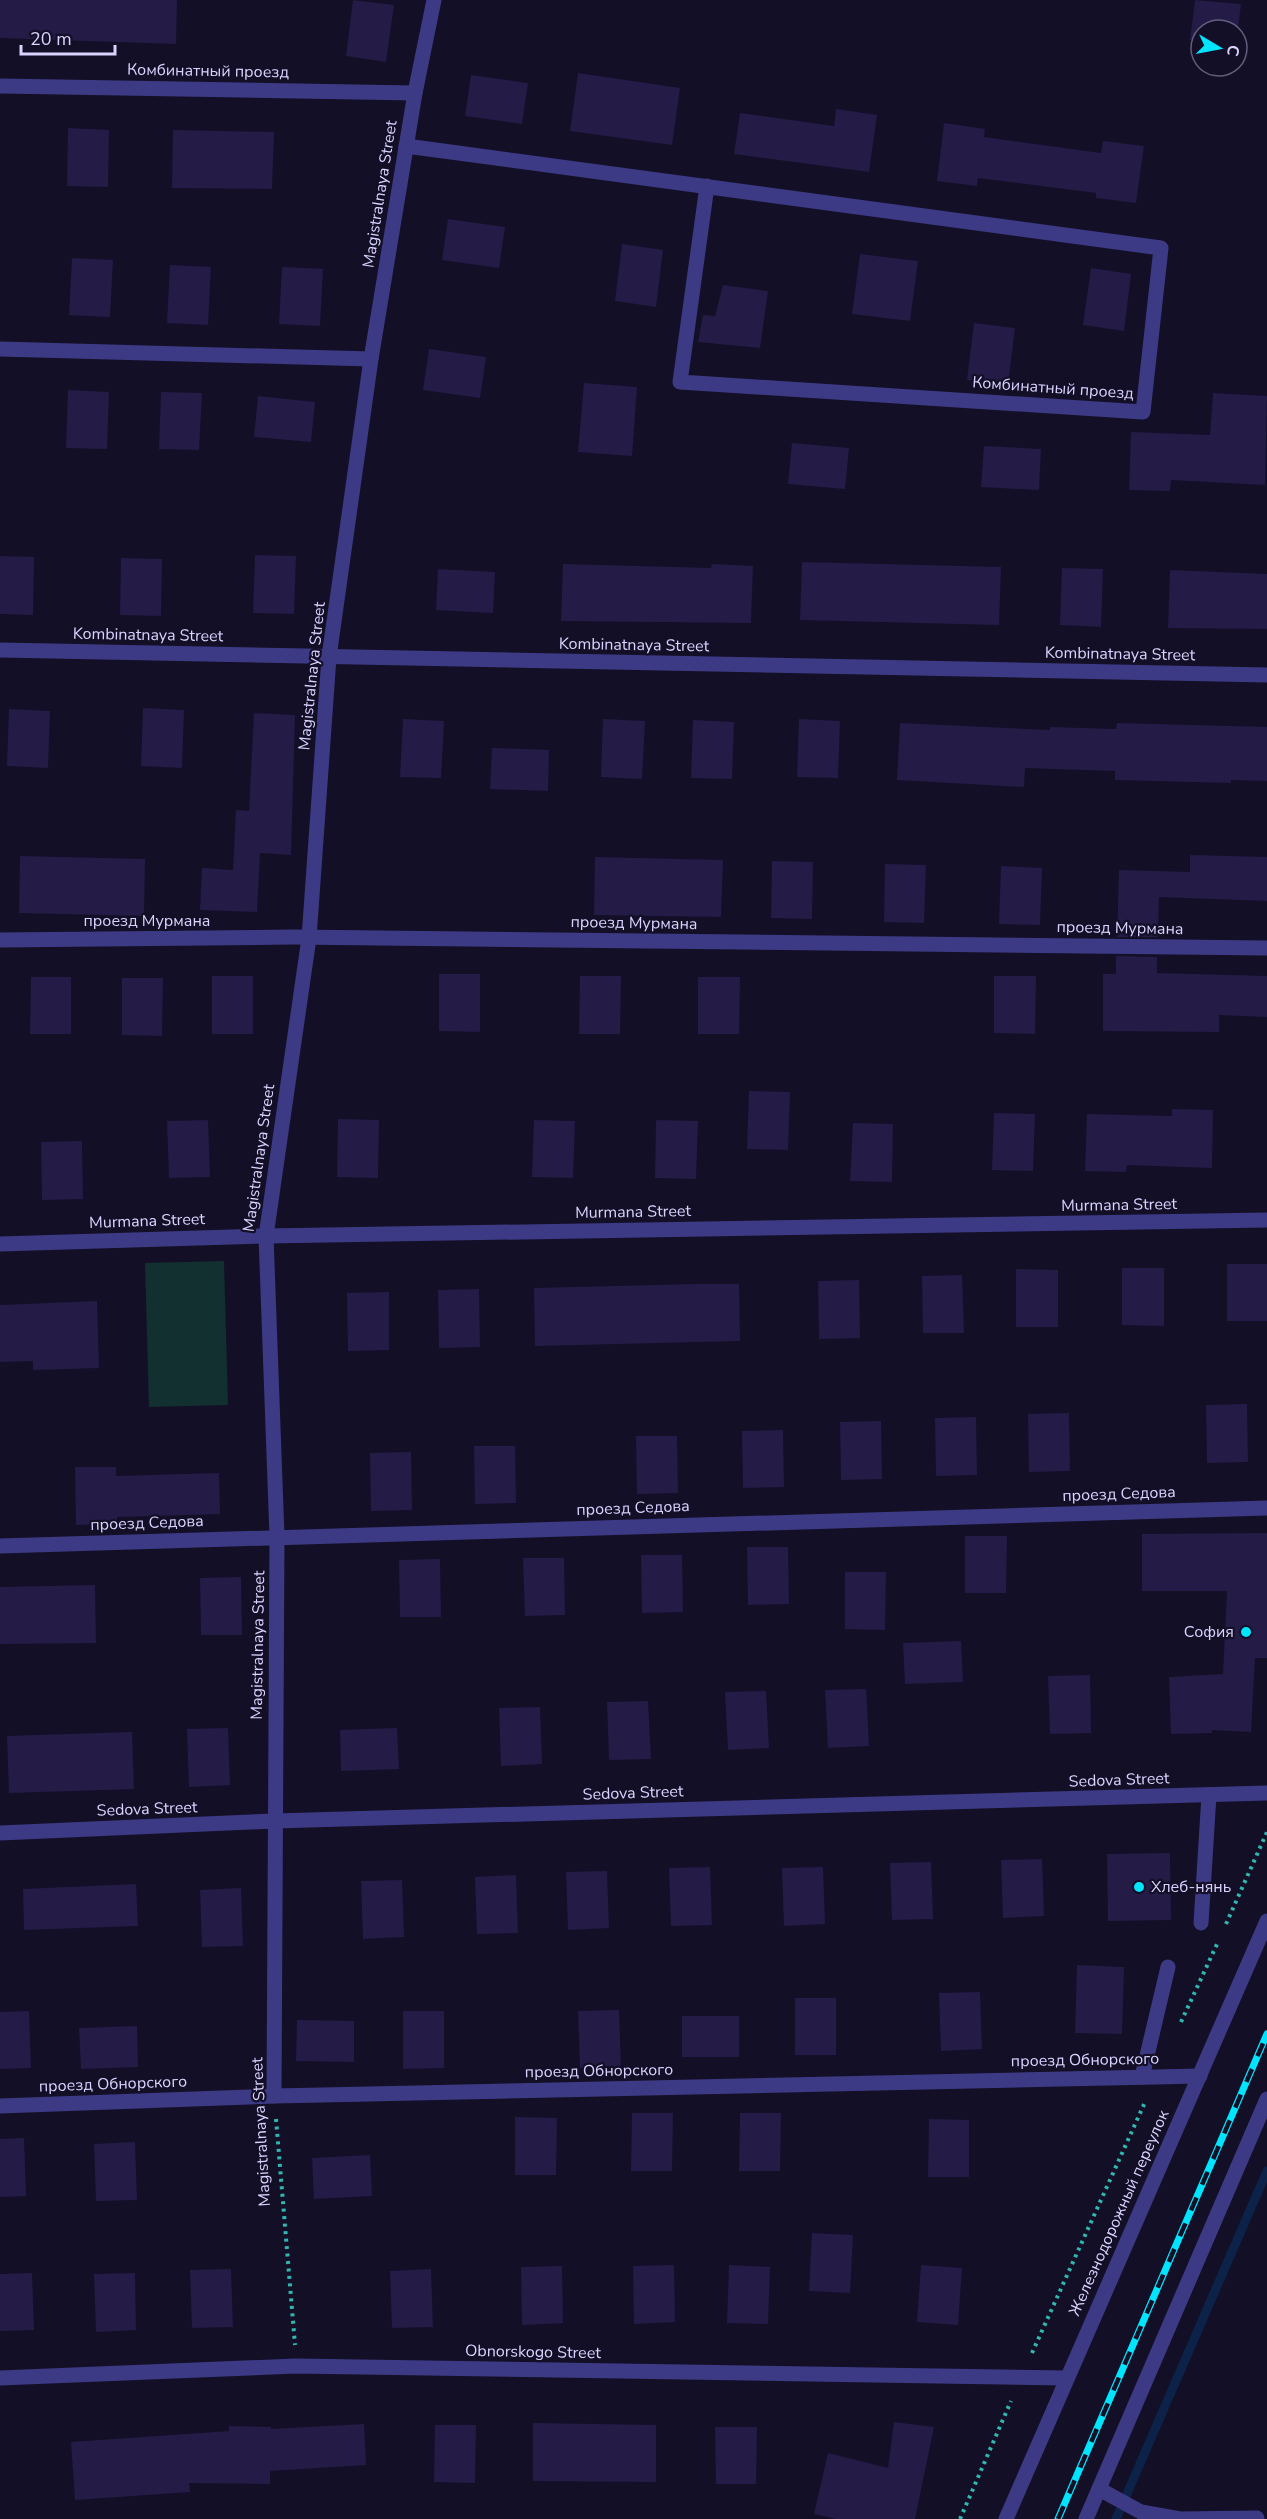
<svg xmlns="http://www.w3.org/2000/svg" width="1267" height="2519" viewBox="0 0 1267 2519" font-family="'Nunito Sans',sans-serif">
	<rect width="100%" height="100%" fill="#130f26"/>
	<polygon fill="#12302f" points="224,1261 228,1405 149,1407 145,1263"/>
	<g fill="none" stroke-linecap="round" stroke-linejoin="round">
		<polyline stroke="#0c2248" stroke-width="9" points="1116,2519 1267,2171"/>
	</g>
	<g fill="#241b47">
		<polygon points="0,0 177,0 176,44 0,38"/>
		<polygon points="353,0 394,5 386,62 346,56"/>
		<polygon points="1195,0 1241,4 1237,38 1237,30 1201,30 1201,41 1190,40"/>
		<polygon points="578,73 680,88 672,145 570,131"/>
		<polygon points="471,75 528,83 522,124 465,116"/>
		<polygon points="836,109 877,115 869,172 734,154 740,113 834,126"/>
		<polygon points="944,123 985,129 984,137 1101,153 1103,141 1144,146 1136,203 1096,198 1096,193 978,178 977,186 937,181"/>
		<polygon points="68,128 109,130 108,187 67,186"/>
		<polygon points="173,130 274,132 272,189 172,188"/>
		<polygon points="448,219 505,227 499,268 442,260"/>
		<polygon points="622,244 663,250 656,307 615,301"/>
		<polygon points="860,254 918,261 910,321 852,314"/>
		<polygon points="72,258 113,260 110,317 69,315"/>
		<polygon points="170,265 211,267 208,325 167,323"/>
		<polygon points="282,267 323,269 320,326 279,324"/>
		<polygon points="1091,268 1131,274 1124,331 1083,325"/>
		<polygon points="723,285 768,291 760,348 698,342 703,315 715,316"/>
		<polygon points="974,323 1015,328 1008,385 967,380"/>
		<polygon points="429,349 486,357 480,398 423,390"/>
		<polygon points="584,383 637,387 632,456 578,452"/>
		<polygon points="68,390 109,392 107,449 66,448"/>
		<polygon points="161,392 202,393 199,450 159,449"/>
		<polygon points="1213,393 1267,396 1265,485 1171,480 1170,491 1129,490 1131,432 1210,435"/>
		<polygon points="258,396 315,402 311,442 254,437"/>
		<polygon points="792,443 849,448 845,489 788,484"/>
		<polygon points="984,446 1041,449 1039,490 981,487"/>
		<polygon points="255,555 296,556 294,614 253,613"/>
		<polygon points="0,556 34,557 33,615 0,614"/>
		<polygon points="121,558 162,559 161,616 120,615"/>
		<polygon points="802,562 1001,567 999,625 800,620"/>
		<polygon points="563,564 711,568 712,564 753,566 751,623 561,621"/>
		<polygon points="1062,568 1103,569 1101,627 1060,625"/>
		<polygon points="438,569 495,572 493,613 436,610"/>
		<polygon points="1170,570 1267,574 1267,629 1168,628"/>
		<polygon points="143,708 184,710 182,768 141,766"/>
		<polygon points="9,709 50,711 48,768 7,766"/>
		<polygon points="254,713 295,715 291,855 260,853 257,912 200,910 202,868 233,870 236,810 249,811"/>
		<polygon points="403,719 444,721 441,778 400,777"/>
		<polygon points="603,719 645,721 642,779 601,777"/>
		<polygon points="799,719 840,721 838,778 797,777"/>
		<polygon points="693,720 734,722 732,779 691,778"/>
		<polygon points="900,723 1050,730 1050,727 1116,729 1117,723 1267,727 1267,781 1231,780 1231,783 1115,780 1115,771 1025,768 1024,787 897,780"/>
		<polygon points="492,748 549,750 548,791 490,789"/>
		<polygon points="1190,855 1267,857 1267,901 1159,897 1158,937 1117,937 1119,870 1190,872"/>
		<polygon points="20,856 145,859 144,916 19,913"/>
		<polygon points="595,857 723,860 721,917 594,915"/>
		<polygon points="772,861 813,862 812,919 771,918"/>
		<polygon points="885,864 926,865 924,923 884,922"/>
		<polygon points="1001,866 1042,868 1040,925 999,924"/>
		<polygon points="1116,956 1157,957 1157,973 1267,976 1267,1017 1219,1015 1219,1032 1103,1031 1103,974 1116,974"/>
		<polygon points="439,974 480,974 480,1032 439,1031"/>
		<rect x="212" y="976" width="41" height="58"/>
		<polygon points="580,976 621,976 620,1034 579,1034"/>
		<polygon points="994,976 1036,976 1035,1034 994,1033"/>
		<polygon points="31,977 71,977 71,1034 30,1034"/>
		<polygon points="698,977 740,977 739,1034 698,1034"/>
		<polygon points="122,978 163,978 162,1036 122,1035"/>
		<polygon points="749,1091 790,1092 788,1150 747,1149"/>
		<polygon points="1172,1109 1213,1110 1212,1168 1127,1165 1126,1172 1085,1171 1087,1114 1172,1116"/>
		<polygon points="994,1113 1035,1114 1033,1171 992,1170"/>
		<polygon points="338,1119 379,1120 378,1178 337,1177"/>
		<polygon points="208,1120 210,1177 169,1178 167,1121"/>
		<polygon points="534,1120 575,1121 573,1178 532,1177"/>
		<polygon points="656,1120 698,1121 696,1179 655,1178"/>
		<polygon points="853,1123 893,1124 892,1182 850,1181"/>
		<polygon points="82,1141 83,1199 42,1200 41,1142"/>
		<rect x="1227" y="1264" width="40" height="57"/>
		<polygon points="1122,1268 1164,1268 1164,1326 1122,1325"/>
		<polygon points="1016,1269 1058,1270 1058,1327 1016,1327"/>
		<polygon points="962,1275 964,1333 923,1333 922,1276"/>
		<polygon points="859,1280 860,1338 819,1339 818,1281"/>
		<polygon points="698,1284 739,1284 740,1341 535,1346 534,1288"/>
		<polygon points="479,1289 480,1347 439,1348 438,1290"/>
		<polygon points="389,1292 389,1350 348,1351 347,1293"/>
		<polygon points="97,1301 99,1368 33,1370 33,1361 0,1362 0,1305"/>
		<polygon points="1247,1404 1248,1462 1207,1463 1206,1405"/>
		<polygon points="1069,1413 1070,1471 1029,1472 1028,1414"/>
		<polygon points="976,1417 977,1475 936,1476 935,1418"/>
		<polygon points="881,1421 882,1479 841,1480 840,1422"/>
		<polygon points="783,1430 784,1487 743,1488 742,1431"/>
		<polygon points="636,1436 677,1436 678,1493 637,1494"/>
		<polygon points="474,1446 515,1446 516,1503 475,1504"/>
		<polygon points="411,1452 412,1510 371,1511 370,1453"/>
		<polygon points="75,1467 116,1467 116,1476 219,1473 220,1514 117,1517 117,1524 76,1525"/>
		<polygon points="1267,1533 1267,1658 1255,1658 1251,1732 1212,1730 1212,1733 1171,1734 1169,1677 1223,1674 1227,1591 1142,1591 1142,1534"/>
		<polygon points="965,1536 1007,1536 1006,1593 965,1593"/>
		<polygon points="747,1547 788,1547 789,1604 748,1605"/>
		<polygon points="641,1555 682,1555 683,1612 642,1613"/>
		<polygon points="523,1558 564,1558 565,1615 525,1616"/>
		<polygon points="440,1559 441,1617 400,1617 399,1560"/>
		<polygon points="845,1572 886,1572 885,1630 845,1629"/>
		<polygon points="241,1577 242,1635 201,1635 200,1578"/>
		<polygon points="95,1585 96,1643 0,1644 0,1587"/>
		<polygon points="961,1641 963,1682 905,1684 903,1643"/>
		<polygon points="1090,1675 1091,1733 1050,1734 1048,1676"/>
		<polygon points="866,1689 869,1746 828,1748 825,1690"/>
		<polygon points="766,1691 769,1748 728,1750 725,1692"/>
		<polygon points="648,1701 651,1759 609,1760 607,1702"/>
		<polygon points="540,1707 542,1764 501,1766 499,1708"/>
		<polygon points="228,1728 230,1785 189,1787 187,1729"/>
		<polygon points="397,1728 399,1769 341,1771 340,1730"/>
		<polygon points="132,1732 134,1789 9,1793 7,1736"/>
		<polygon points="1170,1853 1171,1920 1108,1921 1107,1854"/>
		<polygon points="1042,1859 1044,1916 1003,1918 1001,1860"/>
		<polygon points="931,1862 933,1919 892,1920 890,1863"/>
		<polygon points="710,1867 712,1925 671,1926 669,1868"/>
		<polygon points="823,1867 825,1924 784,1926 782,1868"/>
		<polygon points="607,1871 609,1928 568,1930 566,1872"/>
		<polygon points="516,1875 518,1933 477,1934 475,1877"/>
		<polygon points="402,1880 404,1937 363,1939 361,1881"/>
		<polygon points="136,1884 138,1926 24,1930 23,1889"/>
		<polygon points="241,1888 243,1946 202,1947 200,1890"/>
		<polygon points="1077,1965 1124,1967 1122,2034 1075,2033"/>
		<polygon points="980,1992 982,2049 941,2051 939,1993"/>
		<rect x="795" y="1998" width="41" height="57"/>
		<polygon points="619,2010 621,2067 580,2068 578,2011"/>
		<polygon points="29,2011 31,2068 0,2069 0,2012"/>
		<polygon points="403,2011 444,2011 444,2068 403,2069"/>
		<rect x="682" y="2016" width="57" height="41"/>
		<polygon points="297,2020 354,2021 354,2062 296,2061"/>
		<polygon points="137,2026 138,2067 81,2069 79,2028"/>
		<polygon points="632,2113 673,2113 672,2171 631,2171"/>
		<polygon points="740,2113 781,2113 780,2171 739,2171"/>
		<polygon points="515,2117 557,2118 556,2175 515,2175"/>
		<polygon points="929,2119 969,2120 969,2177 928,2177"/>
		<polygon points="24,2138 26,2196 0,2197 0,2139"/>
		<polygon points="135,2142 137,2200 96,2201 94,2144"/>
		<polygon points="370,2155 372,2196 314,2199 312,2158"/>
		<polygon points="812,2233 853,2235 850,2293 809,2291"/>
		<polygon points="674,2265 675,2322 634,2324 633,2266"/>
		<polygon points="729,2265 770,2267 768,2324 727,2323"/>
		<polygon points="921,2265 962,2268 958,2325 917,2322"/>
		<polygon points="562,2266 563,2323 522,2325 521,2267"/>
		<polygon points="231,2269 233,2327 192,2328 190,2270"/>
		<polygon points="431,2269 433,2327 392,2328 390,2271"/>
		<polygon points="32,2273 34,2330 0,2331 0,2274"/>
		<polygon points="135,2273 136,2330 96,2332 94,2274"/>
		<polygon points="894,2422 934,2427 915,2519 836,2519 814,2514 828,2453 888,2468"/>
		<polygon points="533,2423 656,2425 656,2482 533,2481"/>
		<polygon points="364,2424 366,2465 270,2471 270,2484 189,2483 190,2492 75,2500 71,2442 229,2431 229,2426 271,2427 271,2429"/>
		<polygon points="435,2425 476,2425 475,2483 434,2482"/>
		<polygon points="715,2427 757,2427 756,2484 716,2484"/>
	</g>
	<g fill="none" stroke-linecap="round" stroke-linejoin="round">
		<g stroke="#2fb8b0" stroke-width="4" stroke-dasharray="3 4.5" stroke-linecap="butt">
			<polyline points="1226,1924 1267,1832"/>
			<polyline points="1181,2022 1218,1942"/>
			<polyline points="276,2119 295,2345"/>
			<polyline points="1032,2353 1146,2100"/>
			<polyline points="960,2519 1011,2401"/>
		</g>
		<g stroke="#3d3a85" stroke-width="15">
			<polyline points="0,86 415,93"/>
			<polyline points="406,146 1161,248 1143,412 680,382 707,186"/>
			<polyline points="0,349 371,359"/>
			<polyline points="0,650 1267,675"/>
			<polyline points="0,940 293,937 1267,948"/>
			<polyline points="0,1244 266,1236 1267,1220"/>
			<polyline points="0,1546 1267,1508"/>
			<polyline points="0,1833 274,1821 1267,1793"/>
			<polyline points="1201,1923 1209,1795"/>
			<polyline points="1142,2077 1168,1967"/>
			<polyline points="274,2096 277,1536 266,1236 309,938 329,657 371,359 415,93 434,0"/>
			<polyline points="0,2106 274,2096 1200,2076"/>
			<polyline points="0,2378 296,2366 1066,2378"/>
			<polyline points="1099,2489 1141,2512 1180,2519 1257,2518"/>
			<polyline points="1006,2519 1267,1921"/>
			<polyline points="1086,2519 1267,2099"/>
		</g>
		<defs>
			<polyline id="rail" points="1058,2519 1267,2034"/>
		</defs>
		<use href="#rail" stroke="#00e5ff" stroke-width="7"/>
		<use href="#rail" stroke="#130f26" stroke-width="4.5" stroke-dasharray="14" stroke-linecap="butt"/>
	</g>
	<g fill="#00e5ff" stroke="#130f26" stroke-width="2">
		<circle cx="1246" cy="1632" r="6"/>
		<circle cx="1139" cy="1887" r="6"/>
	</g>
	<g text-anchor="middle" dominant-baseline="central" stroke-width="4.5" stroke-linejoin="round" paint-order="stroke">
		<g font-size="16" fill="#d9d4ff" stroke="#130f26">
			<text transform="translate(208 71) rotate(1)">Комбинатный проезд</text>
			<text transform="translate(380 194) rotate(-81)">Magistralnaya Street</text>
			<text transform="translate(1053 388) rotate(4)">Комбинатный проезд</text>
			<text transform="translate(148 635) rotate(1)">Kombinatnaya Street</text>
			<text transform="translate(634 645) rotate(1)">Kombinatnaya Street</text>
			<text transform="translate(1120 654) rotate(1)">Kombinatnaya Street</text>
			<text transform="translate(312 676) rotate(-84)">Magistralnaya Street</text>
			<text x="147" y="921">проезд Мурмана</text>
			<text transform="translate(634 923) rotate(1)">проезд Мурмана</text>
			<text transform="translate(1120 928) rotate(1)">проезд Мурмана</text>
			<text transform="translate(259 1158) rotate(-82)">Magistralnaya Street</text>
			<text transform="translate(1119 1205) rotate(-1)">Murmana Street</text>
			<text transform="translate(633 1212) rotate(-1)">Murmana Street</text>
			<text transform="translate(147 1221) rotate(-2)">Murmana Street</text>
			<text transform="translate(1119 1494) rotate(-2)">проезд Седова</text>
			<text transform="translate(633 1508) rotate(-2)">проезд Седова</text>
			<text transform="translate(147 1523) rotate(-2)">проезд Седова</text>
			<text transform="translate(258 1645) rotate(-89)">Magistralnaya Street</text>
			<text transform="translate(1119 1780) rotate(-2)">Sedova Street</text>
			<text transform="translate(633 1793) rotate(-2)">Sedova Street</text>
			<text transform="translate(147 1809) rotate(-2)">Sedova Street</text>
			<text transform="translate(1085 2060) rotate(-1)">проезд Обнорского</text>
			<text transform="translate(599 2071) rotate(-1)">проезд Обнорского</text>
			<text transform="translate(113 2084) rotate(-2)">проезд Обнорского</text>
			<text transform="translate(261 2132) rotate(-93)">Magistralnaya Street</text>
			<text transform="translate(1119 2213) rotate(-66)">Железнодорожный переулок</text>
			<text transform="translate(533 2352) rotate(1)">Obnorskogo Street</text>
		</g>
		<g font-size="16" fill="#d9d4ff" stroke="#130f26" text-anchor="end">
			<text x="1234" y="1632">София</text>
			<text x="1151" y="1887" text-anchor="start">Хлеб-нянь</text>
		</g>
	</g>
	<g transform="translate(1219 48) rotate(100)"><circle r="28" fill="#130f26" stroke="#625e7d" stroke-width="1.5"/>
	<path d="M0-4.5L10 22L0 15L-10 22Z" fill="#00e5ff"/>
	<text y="-9" font-size="16" font-weight="bold" text-anchor="middle" fill="#d9d4ff">С</text>
	</g>
	<path d="M21 45v9h94v-9" fill="none" stroke="#d9d4ff" stroke-width="3"/>
	<text x="30" y="45" font-size="18" fill="#d9d4ff" stroke="#130f26" stroke-width="4.5" paint-order="stroke">20 m</text>
</svg>
